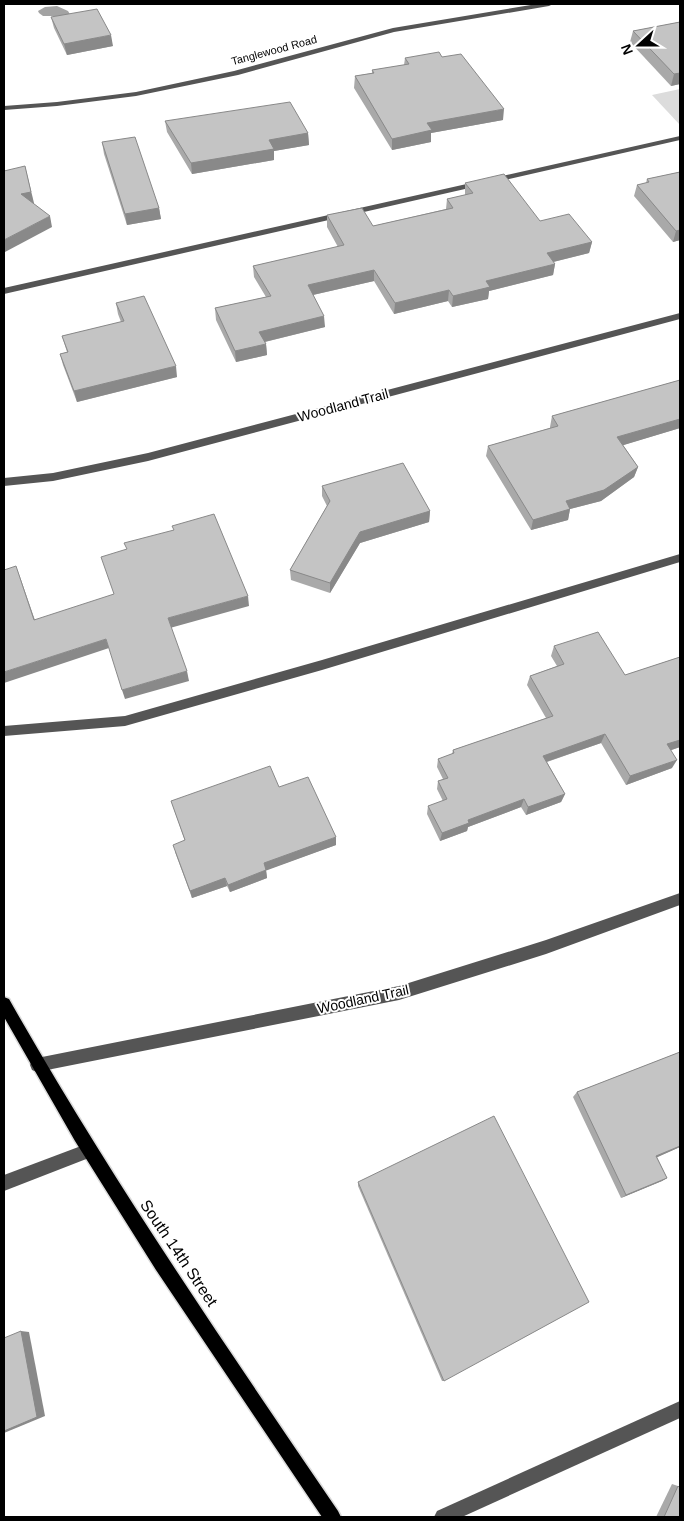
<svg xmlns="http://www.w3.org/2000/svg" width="684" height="1521" viewBox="0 0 684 1521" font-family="Helvetica,sans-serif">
	<rect width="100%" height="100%" fill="#fff"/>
	<polygon fill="#dcdcdc" points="680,89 680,125 652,95"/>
	<polygon fill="#a3a3a3" points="57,6 68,11 71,16 43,16 39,13 38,11 45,7"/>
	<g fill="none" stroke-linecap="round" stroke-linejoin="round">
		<defs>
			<path id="major" d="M4 997 9 999C109 1176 224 1343 338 1511L341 1517H322L156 1270 75 1141 4 1017Z"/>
		</defs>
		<use href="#major" stroke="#dbdbdb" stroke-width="3"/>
		<g fill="#555" fill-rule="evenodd">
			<polygon points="537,4 553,4 549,6 394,32 238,75 136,96 57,106 4,110 4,106 57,102 136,92 234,71 393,28"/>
			<polygon points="680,136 680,140 4,294 4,288"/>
			<polygon points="680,313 680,319 148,461 53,481 4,486 4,478 53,473 148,453"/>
			<polygon points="680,554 680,562 322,670 125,726 4,736 4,726 125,716 322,660"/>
			<polygon points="680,893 680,905 546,954 399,1000 37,1072 32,1070 30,1065 32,1060 37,1058 399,986 546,940"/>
			<polygon points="89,1143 94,1146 97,1151 94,1156 4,1191 4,1175"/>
			<polygon points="680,1401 680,1418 462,1517 434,1517 437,1511"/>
		</g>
		<use href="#major" fill="#000" fill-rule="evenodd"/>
	</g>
	<g fill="#a9a9a9">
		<polygon points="51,17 113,46 67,55 54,28"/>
		<polygon points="680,22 680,84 671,86 630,42 633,31"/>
		<polygon points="442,57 503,120 431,133 431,142 392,150 354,88 355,76 372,73 372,70 404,65 405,58"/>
		<polygon points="165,121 308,133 309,145 274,151 274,160 192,174 167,132"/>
		<polygon points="102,142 159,208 161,219 127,225 104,154"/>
		<polygon points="680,172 680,240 673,242 634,196 637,185 646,183 647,179"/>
		<polygon points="465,183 540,221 592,242 589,253 553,262 555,264 553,275 489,291 488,299 452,307 448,301 394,314 374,281 313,295 325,327 265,342 266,344 267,355 236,362 216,320 215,308 266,297 254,277 253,266 338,247 327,227 327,215 373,226 446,209 447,199 465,195"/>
		<polygon points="116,303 177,377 77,402 63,365 60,354 67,352 62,336 121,322 118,314"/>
		<polygon points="680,380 680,428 623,445 638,467 634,477 601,501 570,509 568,520 531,530 486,456 488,446 550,428 550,427 552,416"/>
		<polygon points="322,486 430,511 429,522 360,543 330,593 291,580 290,570 327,506 322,496"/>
		<polygon points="554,646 625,675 680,657 680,747 671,750 672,768 626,785 601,743 547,762 565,794 561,802 526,815 521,807 468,827 467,831 440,841 427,814 428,806 443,801 437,789 438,781 443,779 437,767 438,759 452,754 453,750 546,718 527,685 530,676 557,666 551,656"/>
		<polygon points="279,787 336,845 266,870 267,878 230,892 227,886 192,898 175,852 185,841 171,801"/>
		<polygon points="680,1052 680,1147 657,1157 667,1178 662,1181 621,1198 573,1097 577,1092"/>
		<polygon points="358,1182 444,1381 442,1381 358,1186"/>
		<polygon points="672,1484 678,1486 680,1517 656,1517"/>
	</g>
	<g fill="#898989">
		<polygon points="111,35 113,46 67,55 64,44"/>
		<polygon points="680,73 680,84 671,86 674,74"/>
		<polygon points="504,109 503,120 431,133 431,142 392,150 392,139 427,123"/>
		<polygon points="308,133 309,145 274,151 274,160 192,174 191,163 269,140"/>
		<polygon points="25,166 34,203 24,206 21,194"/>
		<polygon points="159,208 161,219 127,225 125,214"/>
		<polygon points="50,216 52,227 5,252 4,249 4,240"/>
		<polygon points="680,230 680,240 673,242 676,231"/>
		<polygon points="592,242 589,253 545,264 547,253"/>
		<polygon points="555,264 553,275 489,291 488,299 452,307 453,296 486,281"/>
		<polygon points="374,270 374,281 308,296 308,285"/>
		<polygon points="449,290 448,301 394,314 395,303"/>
		<polygon points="324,316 325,327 260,343 259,332"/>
		<polygon points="266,344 267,355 236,362 235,351"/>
		<polygon points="176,366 177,377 77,402 74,391"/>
		<polygon points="680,419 680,428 614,448 617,437"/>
		<polygon points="638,467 634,477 601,501 570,509 568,520 531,530 533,520 566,501"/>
		<polygon points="430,511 429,522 360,543 330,593 330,583 360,532"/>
		<polygon points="16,566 20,577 38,629 34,620"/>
		<polygon points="248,596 249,606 170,628 168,618"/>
		<polygon points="106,639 109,648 4,683 4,672"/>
		<polygon points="187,671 189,681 125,699 122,690"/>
		<polygon points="605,734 601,743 540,764 543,756"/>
		<polygon points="680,740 680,747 663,753 667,744"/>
		<polygon points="677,760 672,768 626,785 630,776"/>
		<polygon points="565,794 561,802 526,815 528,807"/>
		<polygon points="524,799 521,807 468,827 467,831 440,841 442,833 468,820"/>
		<polygon points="336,837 336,845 265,871 264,863"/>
		<polygon points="266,870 267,878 230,892 228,885"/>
		<polygon points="225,878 227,886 192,898 190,891"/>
		<polygon points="680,1146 680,1147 651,1160 656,1156"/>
		<polygon points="667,1178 662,1181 621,1198 626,1195"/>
		<polygon points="21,1331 29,1332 45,1416 4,1433"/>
	</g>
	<g fill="#c4c4c4" stroke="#898989">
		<polygon points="97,9 111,35 64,44 51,17"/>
		<polygon points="680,22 680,73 674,74 633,31"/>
		<polygon points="439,52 442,57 461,54 504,109 427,123 432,130 392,139 355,76 374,73 372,70 409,64 405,58"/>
		<polygon points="290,102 308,133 269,140 274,149 191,163 165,121"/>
		<polygon points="135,137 159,208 125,214 102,142"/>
		<polygon points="25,166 31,192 21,194 50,216 4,240 4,171"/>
		<polygon points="680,172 680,230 676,231 637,185 649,182 647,179"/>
		<polygon points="504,174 540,221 569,214 592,242 547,253 555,264 486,281 490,287 453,296 449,290 395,303 374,270 308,285 324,316 259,332 266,344 235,351 215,308 271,296 253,266 344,245 327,215 362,208 373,226 453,208 447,199 473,193 465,183"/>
		<polygon points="144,296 176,366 74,391 60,354 68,352 62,336 124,321 116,303"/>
		<polygon points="680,380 680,419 617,437 638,467 604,490 566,501 570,509 533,520 488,446 558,426 552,416"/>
		<polygon points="403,463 430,511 360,532 330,583 290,570 330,501 322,486"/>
		<polygon points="214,514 248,596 168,618 187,671 122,690 106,639 4,672 4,570 16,566 34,620 114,594 101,557 127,549 124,543 174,530 172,526"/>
		<polygon points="598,632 625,675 680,657 680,740 667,744 677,760 630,776 605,734 543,756 565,794 528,807 524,799 468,820 469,823 442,833 428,806 447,799 438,781 448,778 438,759 454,753 453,750 553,716 530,676 564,664 554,646"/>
		<polygon points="270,766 279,787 308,777 336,837 264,863 266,870 228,885 225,878 190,891 173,845 185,840 171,801"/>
		<polygon points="680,1052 680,1146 656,1156 667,1178 626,1195 577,1092"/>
		<polygon points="494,1116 589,1302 444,1381 358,1182"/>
		<polygon points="21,1331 37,1417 4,1431 4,1338"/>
		<polygon points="678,1486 680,1488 680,1517 664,1517"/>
	</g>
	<g text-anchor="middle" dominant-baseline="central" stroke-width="4" stroke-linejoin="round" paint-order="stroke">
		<g font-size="11" fill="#000" stroke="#fff">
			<text transform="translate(274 50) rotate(-15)">Tanglewood Road</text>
		</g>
		<g font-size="14" fill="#000" stroke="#fff">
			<text transform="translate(343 405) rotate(-15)">Woodland Trail</text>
			<text transform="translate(363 999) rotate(-12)">Woodland Trail</text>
		</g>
		<g font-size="16" fill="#000" stroke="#fff">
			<text transform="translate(179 1253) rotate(56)">South 14th Street</text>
		</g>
	</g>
	<rect width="684" height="1521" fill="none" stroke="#000000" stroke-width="10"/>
	<g transform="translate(639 45) rotate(249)" stroke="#ffffff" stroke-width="4" paint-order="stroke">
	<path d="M0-4L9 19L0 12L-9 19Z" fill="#000000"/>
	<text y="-8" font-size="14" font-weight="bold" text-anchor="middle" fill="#000000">N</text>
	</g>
</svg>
